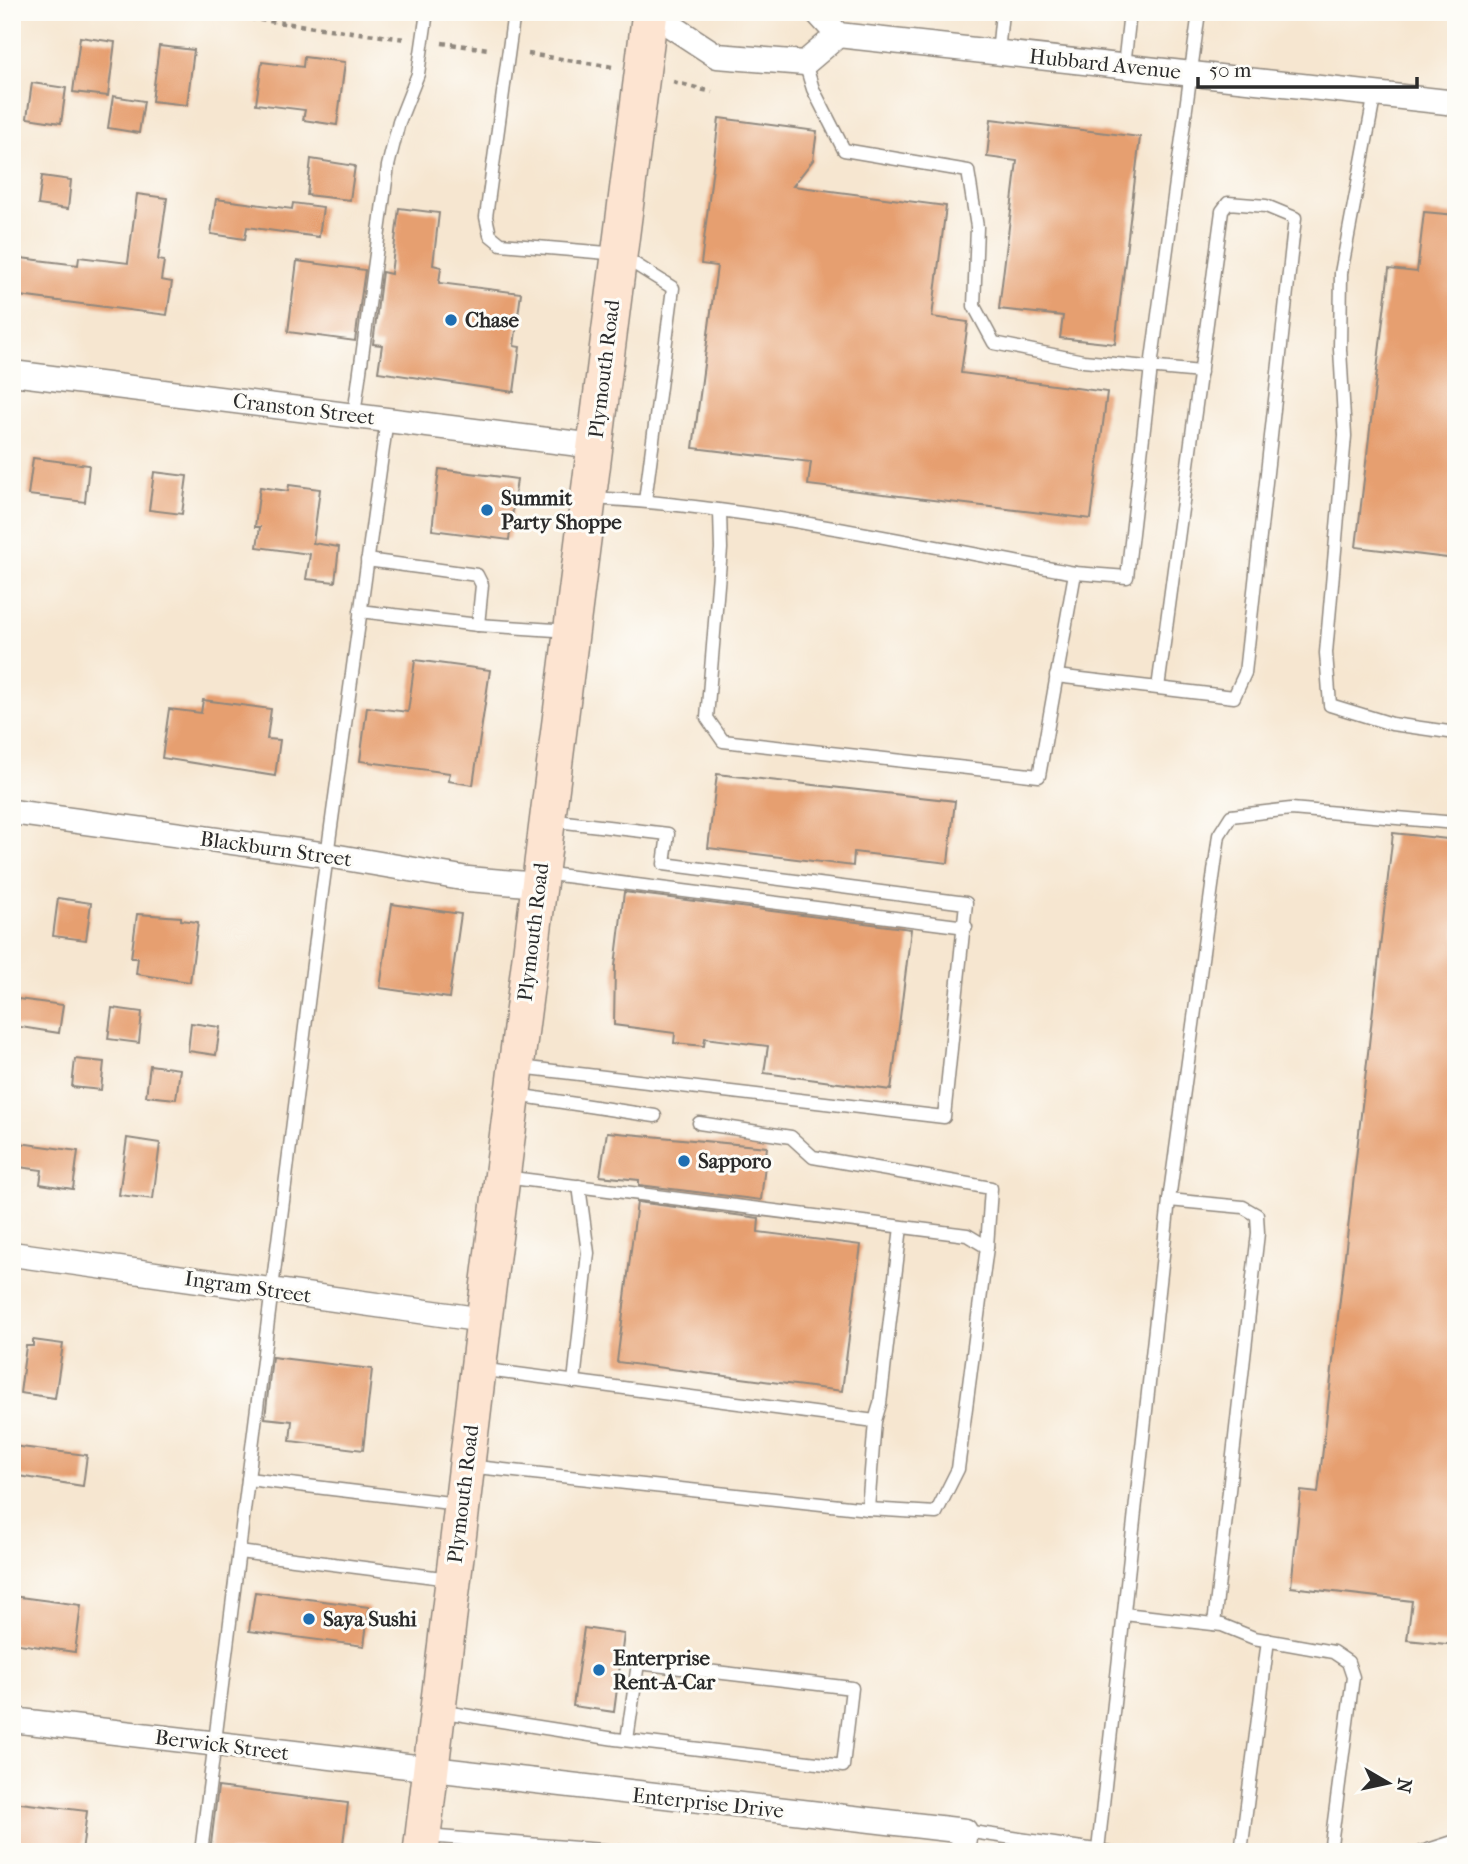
<svg xmlns="http://www.w3.org/2000/svg" width="1468" height="1864" viewBox="0 0 1468 1864" font-family="'IM FELL French Canon',serif">
	<rect width="100%" height="100%" fill="#fdfcf7"/>
	<filter id="ink" filterUnits="userSpaceOnUse"><feTurbulence type="fractalNoise" baseFrequency=".0143" numOctaves="2"/><feDisplacementMap in="SourceGraphic" scale="14" xChannelSelector="R" yChannelSelector="G"/><feConvolveMatrix kernelMatrix="1 2 1 2 8 2 1 2 1" color-interpolation-filters="sRGB"/></filter>
	<filter id="wash" filterUnits="userSpaceOnUse"><feTurbulence type="fractalNoise" baseFrequency=".00686" numOctaves="4" result="noise"/><feDisplacementMap in="SourceGraphic" scale="28" xChannelSelector="R" yChannelSelector="G"/><feGaussianBlur stdDeviation="1.57" result="paint"/><feColorMatrix in="noise" values="0 0 0 0 0 0 0 0 0 0 0 0 0 0 0 0 0 1.4 0 .05"/><feComposite in="paint" operator="in"/></filter>
	<g filter="url(#wash)">
		<rect width="100%" height="100%" fill="#f6e6d0"/>
		<g id="blocks">
			<g fill="#e69f6f">
				<polygon points="80,37 115,42 108,96 73,92"/>
				<polygon points="159,46 194,50 187,105 152,101"/>
				<polygon points="304,57 345,62 337,125 303,120 305,110 256,104 262,62 303,67"/>
				<polygon points="32,83 66,88 61,123 27,118"/>
				<polygon points="113,96 144,101 139,133 108,128"/>
				<polygon points="719,118 817,131 813,160 793,186 946,206 932,317 968,322 961,373 1107,392 1091,519 808,485 811,462 693,448 717,266 701,264"/>
				<polygon points="991,119 1140,137 1115,344 1060,338 1063,316 999,309 1017,161 987,157"/>
				<polygon points="311,159 355,166 350,200 307,195"/>
				<polygon points="42,176 71,180 68,209 38,205"/>
				<polygon points="137,194 167,198 158,260 164,261 161,280 172,282 167,315 12,295 12,257 78,265 79,257 128,263"/>
				<polygon points="216,199 292,209 293,203 323,207 319,237 247,227 245,239 211,234"/>
				<polygon points="399,208 439,213 433,265 441,267 439,283 521,293 514,346 520,347 514,392 378,372 382,345 373,344 382,272 391,274"/>
				<polygon points="1424,212 1456,215 1456,559 1356,547 1389,269 1417,272"/>
				<polygon points="297,261 365,270 355,341 288,332"/>
				<polygon points="33,458 89,465 85,502 28,495"/>
				<polygon points="439,469 517,479 509,540 432,530"/>
				<polygon points="154,472 187,476 182,514 149,510"/>
				<polygon points="289,485 320,489 313,543 339,547 335,582 306,579 310,554 257,547 260,527 255,527 260,487 288,491"/>
				<polygon points="415,660 490,670 473,785 448,781 450,773 360,761 367,707 408,712"/>
				<polygon points="203,700 271,709 267,739 280,740 275,776 162,758 169,709 201,713"/>
				<polygon points="717,774 955,801 948,863 854,852 853,866 708,848"/>
				<polygon points="1393,833 1456,840 1456,1645 1407,1640 1412,1601 1291,1587 1301,1491 1318,1493"/>
				<polygon points="624,892 911,929 891,1090 764,1073 768,1046 705,1038 704,1046 674,1043 675,1033 614,1025 615,966"/>
				<polygon points="58,898 91,903 86,940 53,936"/>
				<polygon points="392,904 461,914 449,998 380,988"/>
				<polygon points="137,914 181,917 181,920 198,922 190,982 136,974 138,958 131,958"/>
				<polygon points="18,999 63,1005 59,1033 14,1026"/>
				<polygon points="112,1008 142,1012 139,1043 108,1039"/>
				<polygon points="191,1023 220,1027 216,1055 188,1051"/>
				<polygon points="75,1059 104,1062 101,1090 72,1087"/>
				<polygon points="150,1065 180,1069 176,1099 146,1096"/>
				<polygon points="607,1132 767,1147 761,1200 639,1185 639,1180 600,1176"/>
				<polygon points="127,1138 160,1143 153,1199 119,1195"/>
				<polygon points="12,1142 78,1151 73,1189 40,1184 42,1170 12,1166"/>
				<polygon points="637,1202 759,1218 758,1232 861,1245 842,1391 617,1362"/>
				<polygon points="33,1340 63,1344 55,1398 20,1393 26,1346 33,1346"/>
				<polygon points="272,1357 372,1369 363,1450 290,1441 292,1421 265,1418"/>
				<polygon points="12,1446 87,1455 83,1486 12,1475"/>
				<polygon points="255,1592 369,1607 364,1646 249,1631"/>
				<polygon points="12,1596 81,1605 75,1652 12,1643"/>
				<polygon points="584,1628 624,1634 614,1712 573,1706"/>
				<polygon points="218,1787 348,1803 342,1852 210,1852"/>
				<polygon points="12,1802 87,1811 82,1852 12,1852"/>
			</g>
		</g>
	</g>
	<g filter="url(#ink)">
		<use href="#blocks" fill-opacity="0" stroke="#90887e" stroke-width="2"/>
		<g fill="none" stroke-linecap="round" stroke-linejoin="round">
			<defs>
				<g id="lane">
					<polyline points="514,12 486,217 490,235 501,244 619,254 673,288 645,501"/>
					<polyline points="998,53 1002,12"/>
					<polyline points="805,63 813,89 844,150 968,171 977,227 974,306 994,343 1083,361 1201,372"/>
					<polyline points="1124,66 1130,12"/>
					<polyline points="1375,93 1341,273 1340,349 1345,436 1326,653 1330,705 1392,724 1456,733"/>
					<polyline points="354,415 388,166 399,122 418,74 427,12"/>
					<path d="M592 498C752 506 917 545 1075 573L1127 577 1151 367 1199 12"/>
					<polyline points="720,511 721,549 707,718 723,741 1039,776 1075,573"/>
					<polyline points="367,560 477,575 482,585 478,625"/>
					<polyline points="360,611 478,625 571,631"/>
					<polyline points="1056,676 1234,697 1245,673 1295,218 1266,206 1228,203 1222,211 1158,688"/>
					<polyline points="542,873 966,927"/>
					<polyline points="520,1067 944,1117 966,903 664,864 668,834 548,820"/>
					<polyline points="516,1095 655,1116"/>
					<polyline points="504,1177 967,1235 987,1247"/>
					<polyline points="1169,1200 1243,1207 1257,1215 1258,1233 1214,1624"/>
					<polyline points="479,1369 875,1421"/>
					<polyline points="574,1382 588,1253 579,1186"/>
					<polyline points="467,1466 868,1509 936,1513 958,1469 987,1247 991,1188 813,1157 791,1137 699,1123"/>
					<polyline points="248,1479 458,1504"/>
					<polyline points="868,1509 875,1421 880,1404 901,1227"/>
					<polyline points="239,1552 450,1579"/>
					<polyline points="1124,1614 1222,1625 1254,1638 1333,1652 1348,1662 1353,1677 1330,1852"/>
					<polyline points="438,1711 615,1739 843,1766 852,1688 638,1663 627,1740"/>
					<polyline points="965,1831 1110,1852"/>
					<polyline points="426,1836 627,1852"/>
					<polyline points="1098,1850 1169,1200 1219,835 1231,816 1291,809 1456,823"/>
					<polyline points="201,1852 322,892 387,419"/>
					<polyline points="1241,1852 1268,1640"/>
					<polyline points="1422,1852 1456,1841"/>
				</g>
				<g id="street">
					<polyline points="650,12 717,56 805,63 838,35"/>
					<polyline points="817,12 838,35 1456,103"/>
					<polyline points="12,373 595,446"/>
					<polyline points="12,812 327,855 468,879 539,885"/>
					<polyline points="12,1254 484,1320"/>
					<polyline points="12,1720 965,1831 962,1852"/>
				</g>
				<polyline id="secondary" points="421,1852 484,1320 650,12"/>
			</defs>
			<use href="#lane" stroke="#90887e" stroke-width="15"/>
			<use href="#street" stroke="#90887e" stroke-width="27"/>
			<use href="#secondary" stroke="#90887e" stroke-width="38"/>
			<g stroke="#90887e" stroke-width="4.5" stroke-dasharray="5 5" stroke-linecap="butt">
				<polyline points="200,12 405,39"/>
				<polyline points="442,43 489,49"/>
				<polyline points="528,54 613,67"/>
				<polyline points="673,82 712,92"/>
			</g>
			<use href="#lane" stroke="#fff" stroke-width="12"/>
			<use href="#street" stroke="#fff" stroke-width="24"/>
			<use href="#secondary" stroke="#fde4d1" stroke-width="35"/>
		</g>
	</g>
	<g fill="#1f6fb2" stroke="#fdfcf7" stroke-width="2.5">
		<circle cx="451" cy="320" r="7"/>
		<circle cx="487" cy="510" r="7"/>
		<circle cx="684" cy="1161" r="7"/>
		<circle cx="309" cy="1619" r="7"/>
		<circle cx="599" cy="1670" r="7"/>
	</g>
	<g text-anchor="middle" dominant-baseline="central" stroke-width="6" stroke-linejoin="round" paint-order="stroke">
		<g font-size="21" fill="#2b2b2b" stroke="#fdfcf7">
			<text transform="translate(1105 64) rotate(6)">Hubbard Avenue</text>
			<text transform="translate(604 369) rotate(-83)">Plymouth Road</text>
			<text transform="translate(304 409) rotate(7)">Cranston Street</text>
			<text transform="translate(276 849) rotate(8)">Blackburn Street</text>
			<text transform="translate(533 932) rotate(-83)">Plymouth Road</text>
			<text transform="translate(248 1287) rotate(8)">Ingram Street</text>
			<text transform="translate(463 1494) rotate(-83)">Plymouth Road</text>
			<text transform="translate(222 1745) rotate(7)">Berwick Street</text>
			<text transform="translate(708 1803) rotate(6)">Enterprise Drive</text>
		</g>
		<g font-size="21" font-weight="bold" fill="#2b2b2b" stroke="#fdfcf7" text-anchor="start">
			<text x="465" y="320">Chase</text>
			<text x="501" y="498">Summit<tspan x="501" dy="24">Party Shoppe</tspan></text>
			<text x="698" y="1161">Sapporo</text>
			<text x="323" y="1619">Saya Sushi</text>
			<text x="613" y="1658">Enterprise<tspan x="613" dy="24">Rent-A-Car</tspan></text>
		</g>
	</g>
	<rect width="1468" height="1864" fill="none" stroke="#fdfcf7" stroke-width="42"/>
	<g transform="translate(1388 1783) rotate(99)" stroke="#fdfcf7" stroke-width="5" paint-order="stroke">
	<path d="M0-5L12 26L0 18L-12 26Z" fill="#2b2b2b"/>
	<text y="-10" font-size="19" font-weight="bold" text-anchor="middle" fill="#2b2b2b">N</text>
	</g>
	<path d="M1198 77v10h219v-10" fill="none" stroke="#2b2b2b" stroke-width="3.5"/>
	<text x="1209" y="77" font-size="21" fill="#2b2b2b" stroke="#fdfcf7" stroke-width="5" paint-order="stroke">50 m</text>
</svg>
